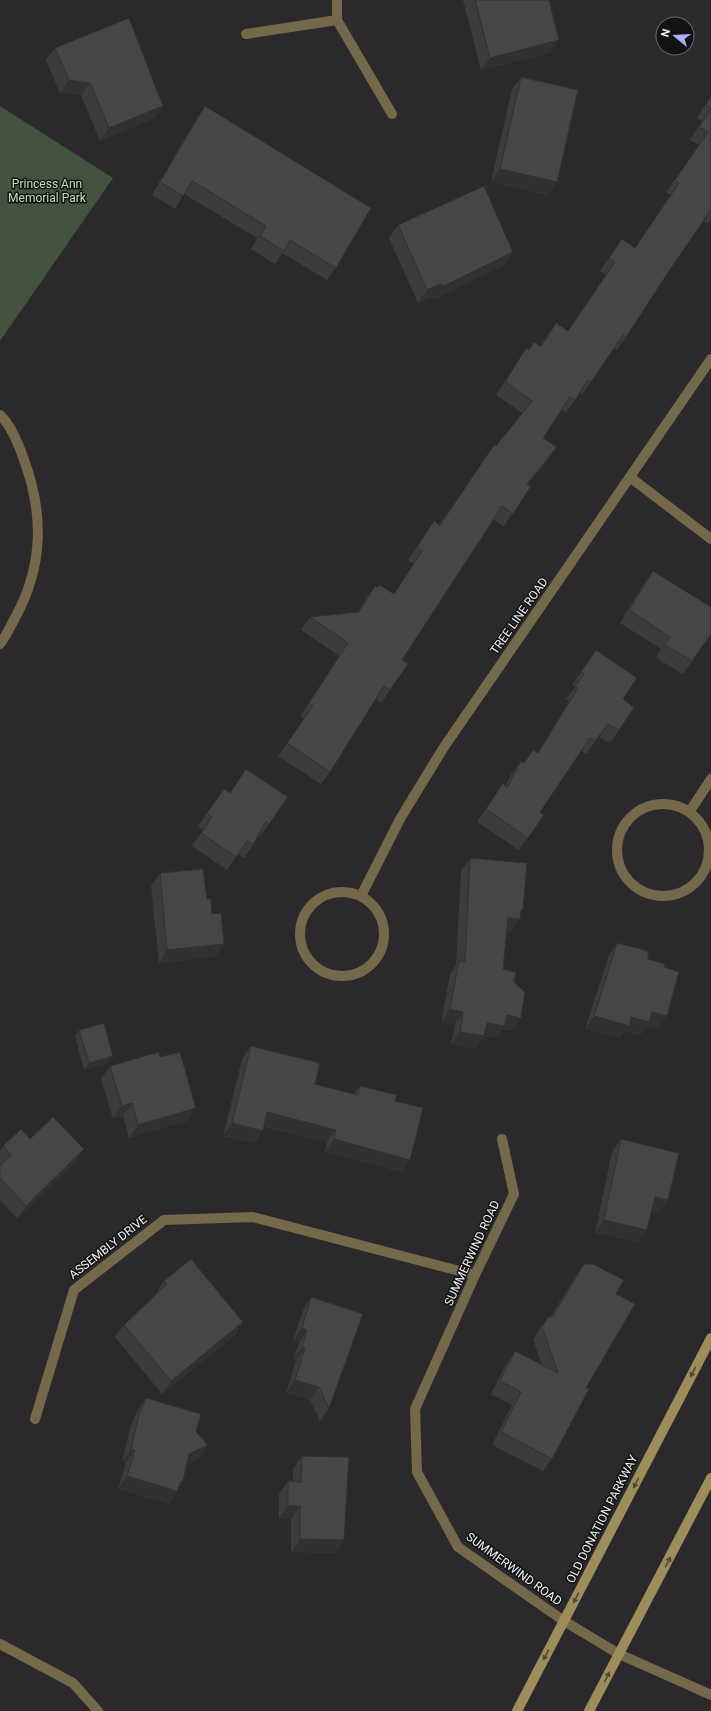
<svg xmlns="http://www.w3.org/2000/svg" width="711" height="1711" viewBox="0 0 711 1711" font-family="Roboto,sans-serif">
	<rect width="100%" height="100%" fill="#2b292b"/>
	<polygon fill="#42533e" points="0,106 113,178 0,341"/>
	<g fill="none" stroke-linecap="round" stroke-linejoin="round">
		<g stroke="#74694b" stroke-width="10">
			<path d="M0 415C11 425 18 443 23 457 44 513 44 565 15 618 10 627 6 636 0 644"/>
			<polyline points="0,1644 73,1683 98,1711"/>
		</g>
		<g stroke="#74694b" stroke-width="10">
			<polyline points="337,0 337,20 392,114"/>
			<polyline points="246,34 337,20"/>
			<polyline points="631,478 711,539"/>
			<circle cx="663" cy="850" r="46"/>
			<polyline points="690,811 711,779"/>
			<circle cx="342" cy="934" r="42"/>
			<polyline points="361,896 400,819 444,747 711,359"/>
			<polyline points="502,1139 514,1194 475,1275 415,1409 417,1472 458,1547 564,1621 619,1654 711,1695"/>
			<polyline points="35,1419 74,1290 164,1220 253,1217 475,1275"/>
		</g>
		<g stroke="#9e8c5b" stroke-width="10">
			<polyline points="517,1711 711,1338"/>
			<polyline points="589,1711 711,1478"/>
		</g>
	</g>
	<g fill="#3d3b3d">
		<polygon points="463,0 549,0 559,40 550,53 481,70"/>
		<polygon points="55,48 163,106 155,118 100,141 81,95 60,93 46,60"/>
		<polygon points="521,77 548,195 491,182 512,89"/>
		<polygon points="711,95 711,219 708,224 703,221 671,268 626,337 617,350 614,348 582,395 580,393 566,413 562,410 543,438 557,447 548,460 528,484 531,486 504,526 494,520 402,660 408,664 381,703 376,699 330,772 321,784 278,756 304,719 300,716 339,656 301,630 310,617 358,612 366,598 375,586 394,594 414,564 408,560 434,521 439,524 496,446 522,413 496,395 526,348 528,350 534,342 540,346 556,323 568,331 606,275 600,271 622,239 635,248 670,195 666,192 699,145 690,140 702,121 697,118"/>
		<polygon points="205,106 336,268 327,280 282,253 275,264 251,249 257,238 184,194 175,209 152,195 196,119"/>
		<polygon points="398,225 513,252 504,265 435,299 431,297 418,303 389,238"/>
		<polygon points="653,571 711,634 683,674 656,658 661,649 620,623 644,583"/>
		<polygon points="596,650 623,699 634,708 610,743 599,737 586,754 581,751 540,812 544,815 519,850 477,822 503,783 505,786 512,773 521,761 524,763 538,753 569,701 566,699 575,687 572,685"/>
		<polygon points="230,792 288,797 260,837 258,835 253,845 244,858 238,854 227,870 192,846 203,830 198,826 215,801"/>
		<polygon points="470,858 523,910 511,932 507,931 503,969 514,982 521,1018 512,1030 503,1029 496,1038 484,1036 475,1049 451,1044 455,1025 441,1022 450,974 456,965 461,871"/>
		<polygon points="160,873 207,899 224,944 215,957 159,963 151,886"/>
		<polygon points="617,943 664,967 658,1029 647,1026 640,1035 625,1031 620,1038 585,1029 609,955"/>
		<polygon points="79,1030 108,1063 84,1070 75,1036"/>
		<polygon points="251,1046 315,1084 354,1094 360,1086 395,1101 401,1172 325,1152 327,1142 264,1127 254,1143 223,1136 242,1059"/>
		<polygon points="160,1057 196,1108 187,1121 129,1138 123,1116 113,1119 101,1079 110,1066"/>
		<polygon points="30,1139 84,1149 75,1162 17,1218 0,1200 0,1151 3,1146"/>
		<polygon points="621,1139 659,1213 651,1211 638,1242 595,1233 612,1152"/>
		<polygon points="584,1264 616,1294 586,1388 552,1459 543,1471 492,1445 512,1405 491,1394 506,1364 515,1351 542,1365 533,1340 539,1330 548,1317 551,1316 575,1277"/>
		<polygon points="164,1281 235,1335 162,1394 115,1337 124,1325 156,1294"/>
		<polygon points="311,1297 329,1408 320,1421 310,1400 286,1393 296,1361 293,1359 299,1343 293,1341 303,1310"/>
		<polygon points="146,1398 196,1432 199,1458 187,1464 177,1491 168,1504 118,1489 126,1463 122,1462 130,1428 137,1411"/>
		<polygon points="302,1456 344,1540 335,1553 291,1552 291,1519 279,1518 279,1494 288,1481 293,1481 293,1469"/>
	</g>
	<g fill="#323032">
		<polygon points="559,40 550,53 481,70 490,58"/>
		<polygon points="69,80 90,83 81,95 60,93"/>
		<polygon points="163,106 155,118 100,141 109,128"/>
		<polygon points="500,169 557,182 548,195 491,182"/>
		<polygon points="513,252 504,265 435,299 431,297 418,303 427,290"/>
		<polygon points="557,447 548,460 518,496 527,484"/>
		<polygon points="608,724 599,737 586,754 595,741"/>
		<polygon points="521,910 523,910 517,919 520,919 511,932 499,931 508,918"/>
		<polygon points="224,944 215,957 159,963 167,950"/>
		<polygon points="450,1009 463,1012 455,1025 441,1022"/>
		<polygon points="652,1012 667,1016 658,1029 647,1026 640,1035 625,1031 620,1038 585,1029 594,1016 631,1017"/>
		<polygon points="507,1015 521,1018 512,1030 503,1029 496,1038 484,1036 475,1049 451,1044 460,1032"/>
		<polygon points="113,1056 108,1063 84,1070 89,1063"/>
		<polygon points="132,1103 123,1116 113,1119 122,1106"/>
		<polygon points="196,1108 187,1121 129,1138 138,1125"/>
		<polygon points="267,1112 336,1130 327,1142 258,1125"/>
		<polygon points="232,1123 263,1131 254,1143 223,1136"/>
		<polygon points="334,1139 410,1160 401,1172 325,1152"/>
		<polygon points="84,1149 75,1162 17,1218 26,1206"/>
		<polygon points="655,1197 668,1200 659,1213 646,1210"/>
		<polygon points="604,1220 647,1230 638,1242 595,1233"/>
		<polygon points="243,1322 235,1335 162,1394 171,1381"/>
		<polygon points="302,1328 307,1330 299,1343 293,1341"/>
		<polygon points="302,1347 305,1348 296,1361 293,1359"/>
		<polygon points="295,1380 319,1387 310,1400 286,1393"/>
		<polygon points="208,1445 199,1458 180,1467 189,1454"/>
		<polygon points="131,1449 135,1450 126,1463 122,1462"/>
		<polygon points="127,1476 181,1481 183,1481 177,1491 168,1504 118,1489"/>
		<polygon points="288,1506 300,1506 291,1519 279,1518"/>
		<polygon points="300,1539 344,1540 335,1553 291,1552"/>
	</g>
	<g fill="#474547" stroke="#323032">
		<polygon points="475,0 549,0 559,40 490,58"/>
		<polygon points="129,18 163,106 109,128 90,83 69,80 55,48"/>
		<polygon points="521,77 578,90 557,182 500,169"/>
		<polygon points="711,97 711,108 706,105"/>
		<polygon points="205,106 371,208 336,268 290,240 284,251 260,236 266,226 192,181 183,196 160,182"/>
		<polygon points="711,109 711,210 671,268 626,337 623,335 591,382 588,380 575,400 570,397 543,438 557,447 527,484 531,486 513,514 502,506 402,660 408,664 390,690 384,686 330,772 287,743 313,706 309,703 348,643 310,617 359,612 375,586 378,587 380,585 394,594 422,551 417,547 434,521 440,525 494,445 496,446 532,401 505,382 526,348 529,350 534,342 541,347 556,323 568,331 615,262 609,258 622,239 635,248 679,183 675,180 708,132 699,127"/>
		<polygon points="484,186 513,252 444,286 440,284 427,290 398,225"/>
		<polygon points="653,571 711,607 711,634 692,661 665,645 670,637 629,610"/>
		<polygon points="596,650 637,678 623,699 634,708 619,730 608,724 595,741 590,738 540,812 544,815 528,838 486,809 503,783 507,788 521,761 524,763 533,750 538,753 578,688 575,686 584,674 581,672"/>
		<polygon points="246,769 288,797 269,824 266,821 253,845 247,841 236,857 201,833 212,817 207,813 224,789 230,793"/>
		<polygon points="470,858 527,863 523,910 521,910 520,919 508,918 503,969 516,972 514,982 525,992 521,1018 507,1015 505,1026 487,1023 484,1036 460,1032 463,1012 450,1009 459,961 465,962"/>
		<polygon points="203,869 207,899 211,899 212,914 221,913 224,944 167,950 160,873"/>
		<polygon points="617,943 648,951 648,959 665,964 664,967 679,972 667,1016 652,1012 649,1022 631,1017 629,1026 594,1016"/>
		<polygon points="104,1023 113,1056 89,1063 79,1030"/>
		<polygon points="251,1046 320,1063 315,1084 358,1095 360,1086 397,1095 395,1101 423,1108 410,1160 334,1139 336,1130 267,1112 263,1131 232,1123"/>
		<polygon points="159,1052 160,1057 180,1052 196,1108 138,1125 132,1103 122,1106 110,1066"/>
		<polygon points="53,1117 84,1149 26,1206 0,1178 0,1166 11,1155 3,1146 21,1129 30,1139"/>
		<polygon points="621,1139 679,1153 668,1200 655,1197 647,1230 604,1220"/>
		<polygon points="191,1259 243,1322 171,1381 124,1325 167,1284 164,1281"/>
		<polygon points="584,1264 593,1264 624,1280 616,1294 635,1304 586,1388 589,1389 552,1459 501,1432 521,1392 500,1381 515,1351 558,1373 542,1327 548,1317 553,1316"/>
		<polygon points="311,1297 363,1314 329,1408 319,1387 295,1380 305,1348 302,1347 307,1330 302,1328"/>
		<polygon points="146,1398 201,1414 196,1432 208,1445 189,1454 183,1481 181,1481 177,1491 127,1476 135,1450 131,1449 139,1415"/>
		<polygon points="302,1456 349,1457 344,1540 300,1539 300,1506 288,1506 288,1481 301,1482"/>
	</g>
	<defs><path id="oneway-solid" d="M-6-.8H1V-3.2L6.5 0L1 3.2V.8H-6Z"/></defs>
	<g fill="#524933">
		<use href="#oneway-solid" transform="translate(693 1372) rotate(118)"/>
		<use href="#oneway-solid" transform="translate(636 1483) rotate(117)"/>
		<use href="#oneway-solid" transform="translate(668 1562) rotate(-62)"/>
		<use href="#oneway-solid" transform="translate(576 1598) rotate(117)"/>
		<use href="#oneway-solid" transform="translate(546 1655) rotate(118)"/>
		<use href="#oneway-solid" transform="translate(607 1677) rotate(-62)"/>
	</g>
	<g text-anchor="middle" dominant-baseline="central" stroke-width="3" stroke-linejoin="round" paint-order="stroke">
		<g font-size="12" fill="#bce2b4" stroke="#131213">
			<text x="47" y="184">Princess Ann<tspan x="47" dy="14">Memorial Park</tspan></text>
		</g>
		<g font-size="12" fill="#f5f4f5" stroke="#131213">
			<text transform="translate(519 616) rotate(-55)">TREE LINE ROAD</text>
			<text transform="translate(108 1247) rotate(-38)">ASSEMBLY DRIVE</text>
			<text transform="translate(472 1253) rotate(-65)">SUMMERWIND ROAD</text>
			<text transform="translate(602 1519) rotate(-63)">OLD DONATION PARKWAY</text>
			<text transform="translate(514 1569) rotate(36)">SUMMERWIND ROAD</text>
		</g>
	</g>
	<g transform="translate(675 36) rotate(288)"><circle r="19" fill="#131213" stroke="#6d6c6d"/>
	<path d="M0-3L7 15L0 10L-7 15Z" fill="#a9b0fc"/>
	<text y="-6" font-size="11" font-weight="bold" text-anchor="middle" fill="#f5f4f5">N</text>
	</g>
</svg>
